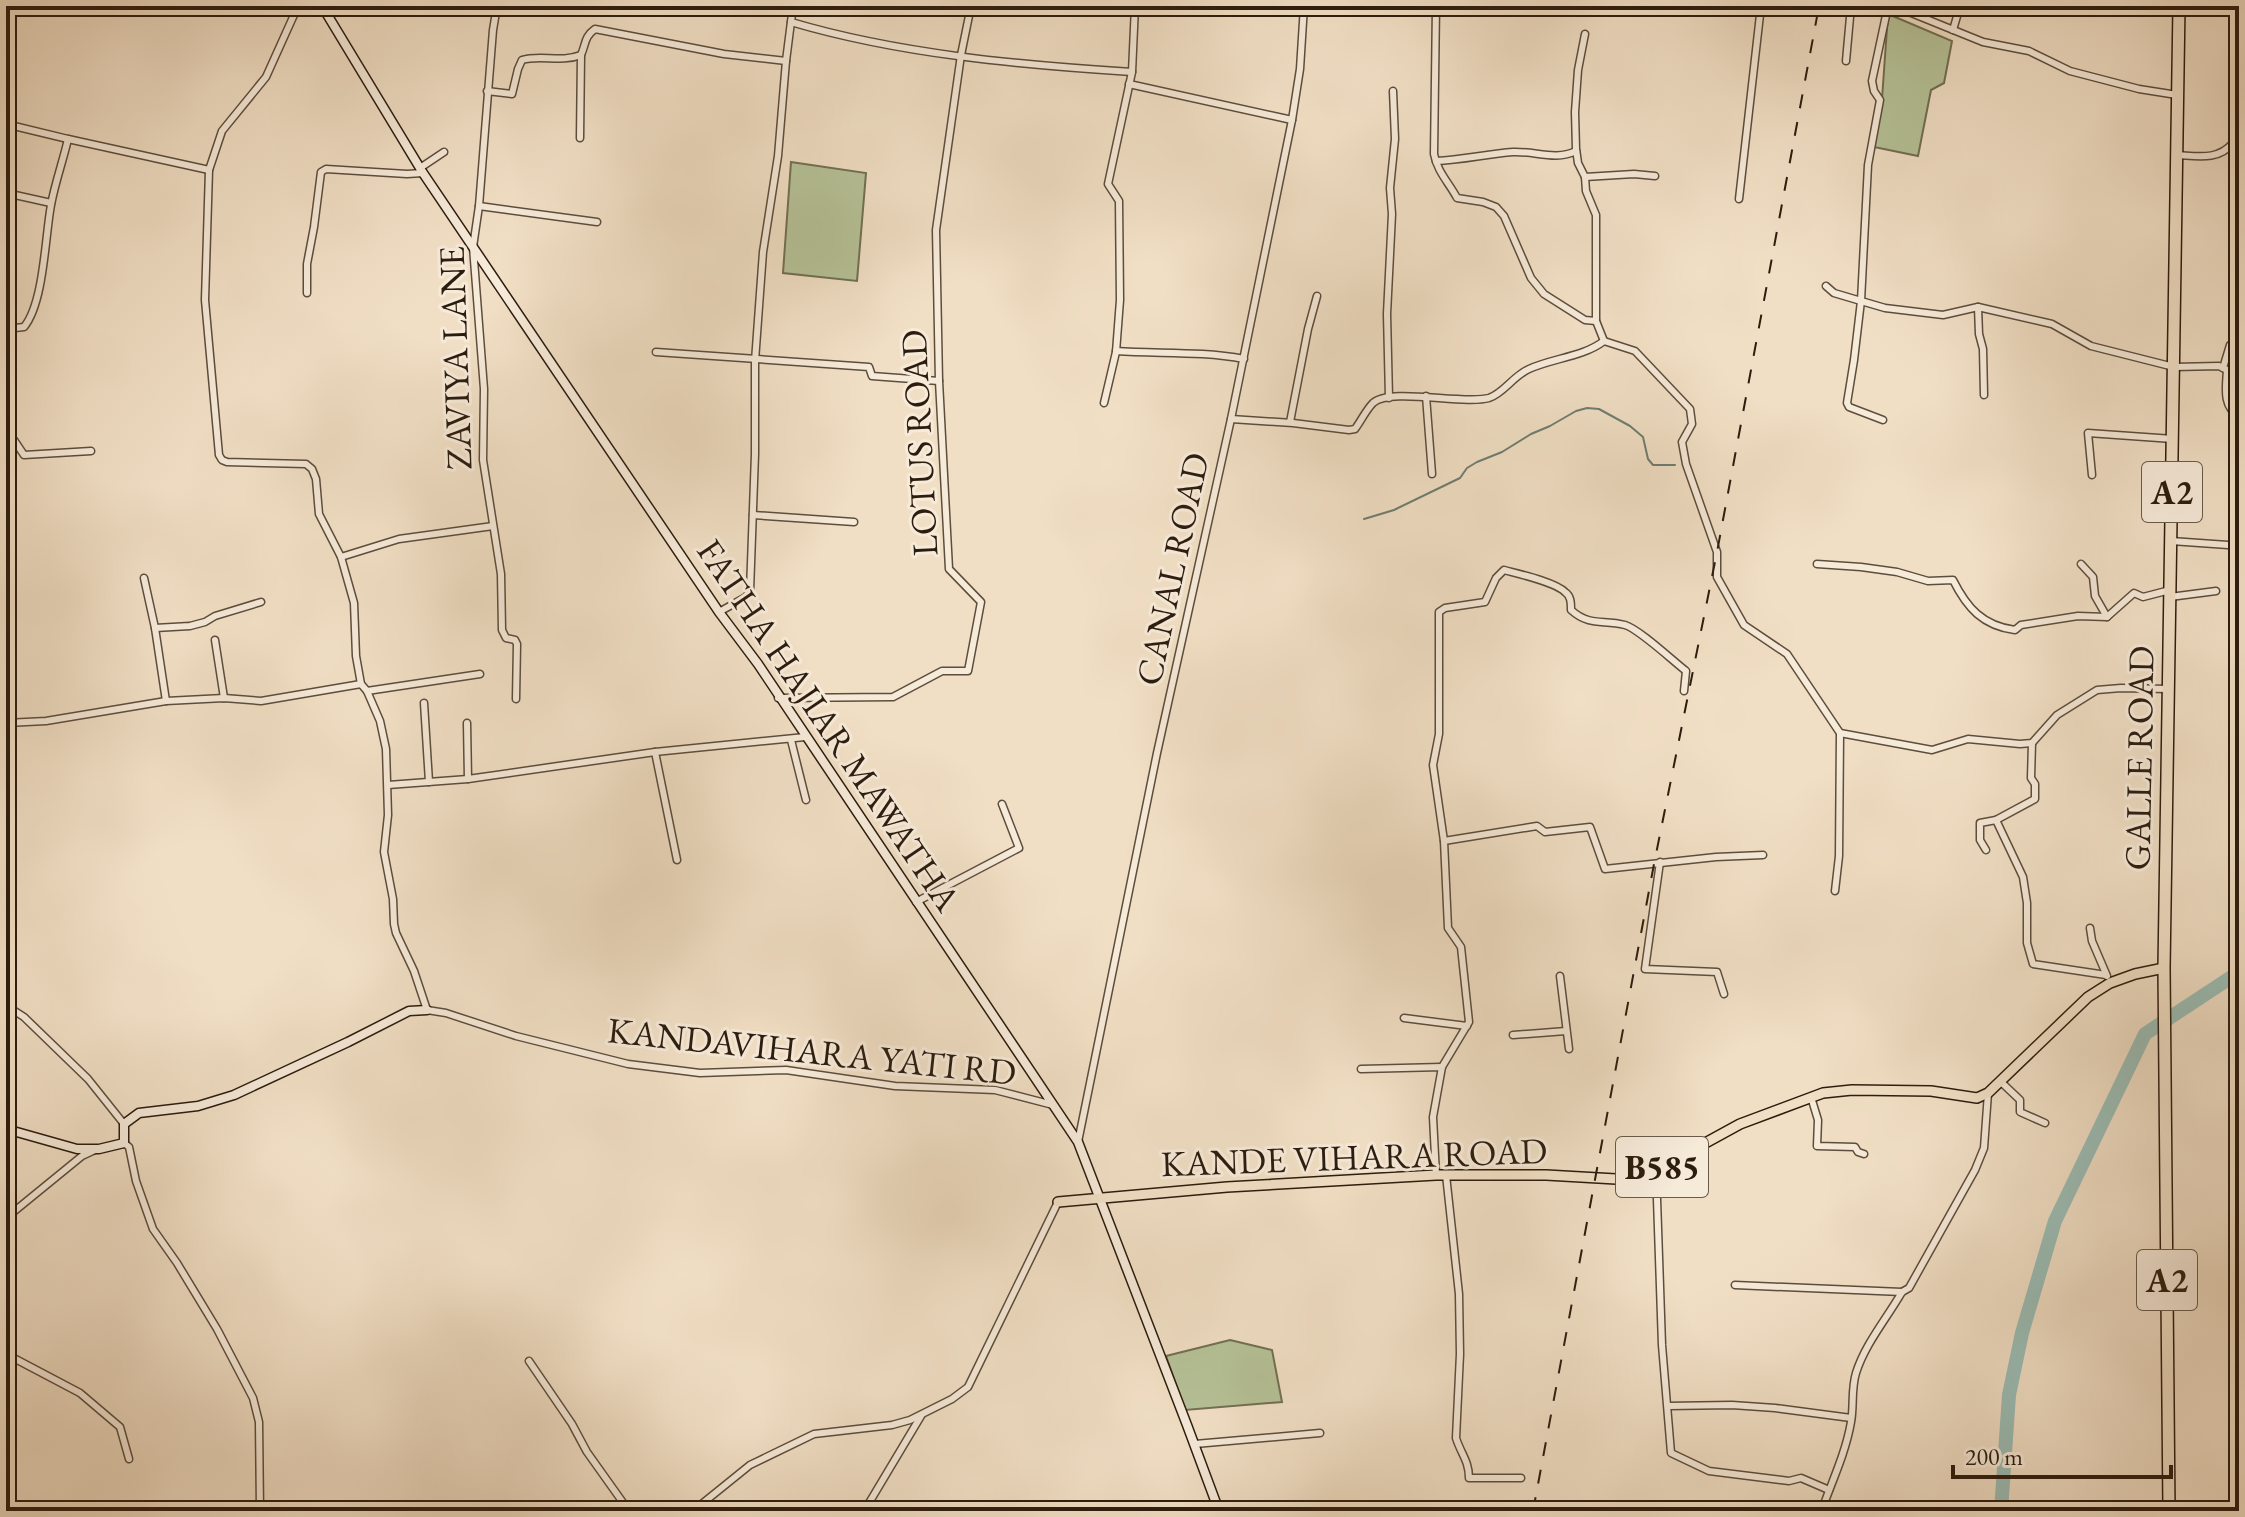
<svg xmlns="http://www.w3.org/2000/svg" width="2245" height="1517" viewBox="0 0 2245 1517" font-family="'EB Garamond',serif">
	<rect width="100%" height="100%" fill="#f1dfc5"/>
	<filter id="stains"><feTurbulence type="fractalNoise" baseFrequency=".0025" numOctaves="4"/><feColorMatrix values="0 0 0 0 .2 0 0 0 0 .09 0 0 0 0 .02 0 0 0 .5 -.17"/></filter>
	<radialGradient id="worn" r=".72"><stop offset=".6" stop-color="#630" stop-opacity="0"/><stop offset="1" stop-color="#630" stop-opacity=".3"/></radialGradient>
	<g fill="#b6c298" stroke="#716f53" stroke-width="2">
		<polygon points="1888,14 1952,41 1944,83 1931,90 1918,156 1874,147 1882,99"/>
		<polygon points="791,162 866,173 857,281 783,273"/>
		<polygon points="1230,1340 1272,1350 1282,1402 1185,1410 1166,1356"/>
	</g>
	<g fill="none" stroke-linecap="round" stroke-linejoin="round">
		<polyline stroke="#6f7d72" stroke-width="2" points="1364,519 1394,510 1460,478 1467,468 1477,462 1502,452 1531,434 1550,426 1576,411 1587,408 1599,409 1630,426 1643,437 1648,459 1653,465 1675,465"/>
		<polyline stroke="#9bbdb5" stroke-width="14" points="2001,1511 2009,1395 2022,1333 2055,1221 2145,1034 2239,972"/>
		<defs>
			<g id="street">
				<polyline points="137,6 151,11"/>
				<polyline points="298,6 266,77 222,131 209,170 205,300 219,455 222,460 227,462 306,464 312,469 316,479 319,514 341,557 354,603 356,656 361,684 367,691 380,721 386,749 388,815 384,852 393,899 394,924 396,933 414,971 427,1010 446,1013 516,1036 628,1064 700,1073 786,1070 895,1086 995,1090 1053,1105"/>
				<polyline points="497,6 493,30 479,206 473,247 484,389 483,460 501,574 502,630 506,638 515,640 517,644 516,699"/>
				<path d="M1436 6 1434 154C1437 171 1449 183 1457 198L1483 202 1496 207 1504 216 1531 278 1544 294 1585 320 1596 321"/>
				<path d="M1888 6 1872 81 1874 91 1880 100 1868 165 1861 301 1885 308 1943 315 1978 307 2052 324 2091 346 2174 367 2219 366 2227 370C2226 387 2222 407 2239 416"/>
				<polyline points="1894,6 1983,42 2029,51 2070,71 2139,89 2177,95"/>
				<path d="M791 22C899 54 1020 65 1132 72"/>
				<polyline points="1953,30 1960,6"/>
				<polyline points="1585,34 1578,70 1575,112 1576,149 1578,163 1585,177 1586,191 1596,215 1596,321 1604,341"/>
				<polyline points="1846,61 1851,6"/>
				<polyline points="1129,84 1292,120"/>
				<path d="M487 91 512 94 518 69 522 60C541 54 560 63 581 55 586 44 584 37 595 29L724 54 786 61"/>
				<polyline points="6,121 14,126 68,139"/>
				<polyline points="580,138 581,55"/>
				<path d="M2177 155C2197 156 2218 161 2233 143L2239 142"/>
				<path d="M1436 161C1462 160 1487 154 1513 152 1536 151 1555 161 1576 151"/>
				<polyline points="420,168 444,152"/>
				<polyline points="1585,177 1634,174 1655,176"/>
				<polyline points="6,193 51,203"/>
				<polyline points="1739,199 1761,6"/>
				<polyline points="479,206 597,222"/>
				<polyline points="1826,286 1834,293 1861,301 1854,360 1847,403 1849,407 1883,420"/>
				<polyline points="307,293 307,264 314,227 321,172 326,169 407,174 423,173"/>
				<polyline points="1978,307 1979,334 1983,349 1984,395"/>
				<path d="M6 329 24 327C44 303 45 237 51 205 55 183 63 161 68 139L209 170"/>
				<path d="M1116 351C1159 354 1201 351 1244 359"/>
				<polyline points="656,352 869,367 872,376 939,381"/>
				<polyline points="2223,368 2230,345 2239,339"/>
				<polyline points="1426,396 1432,474"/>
				<polyline points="1389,398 1387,314 1392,214 1390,188 1395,139 1393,91"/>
				<polyline points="1104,403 1116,352 1120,300 1119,201 1108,184 1132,72 1135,6"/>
				<path d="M1231 419 1293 423 1349 430 1355 429C1361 421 1366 410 1373 403 1390 387 1463 405 1489 398 1504 393 1513 376 1529 369 1553 358 1583 357 1604 341L1635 351 1690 409 1692 424 1682 442 1686 464 1717 552V577L1744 625 1787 654 1840 733 1839 856 1835 891"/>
				<polyline points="1290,422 1308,329 1317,296"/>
				<polyline points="6,442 14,440 24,455 91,451"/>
				<polyline points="2092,475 2088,433 2173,439"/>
				<polyline points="753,515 854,522"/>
				<polyline points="2171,541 2228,545"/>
				<polyline points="341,557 399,539 493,526"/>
				<path d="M1817 564 1861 567 1897 572 1928 581 1953 580C1967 608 1983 626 2015 630L2021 625 2078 616 2107 617 2134 593 2143 597 2170 590"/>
				<polyline points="2081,564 2093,577 2095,596 2107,617"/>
				<polyline points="144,578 155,628 166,701"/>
				<polyline points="2170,597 2216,591"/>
				<polyline points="719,612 746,597 750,591 755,454 755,361 763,252 778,156 786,61 793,6"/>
				<polyline points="155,628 190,626 205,622 215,616 261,602"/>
				<polyline points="215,640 224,698"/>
				<polyline points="367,691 480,674"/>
				<polyline points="778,698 893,697 942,671 968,671 981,602 949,569 939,381 936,230 961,55 971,6"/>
				<polyline points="424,703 429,782"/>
				<polyline points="6,723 46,721 166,701 224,698 261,701 361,684"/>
				<polyline points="467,723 468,779"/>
				<polyline points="1840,733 1932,750 1968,739 2020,744 2032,743 2057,715 2097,690 2121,688 2168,689"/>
				<polyline points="791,740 806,800"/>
				<polyline points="2032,743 2031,778 2035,784 2035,799 1996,820 2023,877 2027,903 2027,943 2033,964 2106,975"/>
				<polyline points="655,752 677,860"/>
				<polyline points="388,785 468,779 655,752 805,737"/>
				<polyline points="1444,841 1537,826 1545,832 1590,827 1605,869 1716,857 1763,855"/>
				<polyline points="1986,850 1980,840 1980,823 1996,820"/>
				<polyline points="1660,862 1645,969 1717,972 1724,994"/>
				<polyline points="916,902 1019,848 1002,804"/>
				<polyline points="2090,928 2092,941 2107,976"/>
				<polyline points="1560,976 1569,1049"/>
				<polyline points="6,1002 10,1008 24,1017 88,1079 124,1124"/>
				<polyline points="1404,1018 1467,1026"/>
				<polyline points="1513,1035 1566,1031"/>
				<path d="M1442 1067 1469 1022 1461 947 1448 928 1444 841 1433 765 1439 734V612L1445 608 1485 602 1496 578 1504 570C1519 574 1555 582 1565 592 1571 596 1571 603 1571 610 1590 627 1603 619 1625 625 1639 629 1673 661 1686 671L1684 691"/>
				<polyline points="1361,1069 1442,1067 1433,1117 1436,1175"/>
				<polyline points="2000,1081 2020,1100 2020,1112 2045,1123"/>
				<polyline points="1811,1097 1818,1120 1817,1146 1855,1147 1858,1152 1864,1154"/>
				<polyline points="1078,1142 1157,753 1231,419 1292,120 1300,69 1304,6"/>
				<polyline points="124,1143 129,1147 136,1181 153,1229 177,1263 217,1329 253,1398 259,1422 260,1511"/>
				<polyline points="1656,1170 1662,1345 1671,1453 1709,1471 1789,1481 1801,1478 1829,1490"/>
				<path d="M1446 1175 1459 1294 1460 1354 1456 1438C1461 1454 1469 1461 1469 1478H1521"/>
				<polyline points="6,1218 82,1156 95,1150"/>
				<polyline points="1735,1285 1902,1292"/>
				<polyline points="6,1354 80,1393 120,1427 129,1459"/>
				<polyline points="529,1361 572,1424 587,1452 629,1511"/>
				<polyline points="1668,1406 1732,1405 1775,1408 1851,1418"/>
				<polyline points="1195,1444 1320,1433"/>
				<polyline points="693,1511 750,1465 814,1434 892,1425 910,1420 952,1399 968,1387 1058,1202"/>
				<polyline points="862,1511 869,1503 921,1416"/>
				<path d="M1823 1511 1824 1504C1834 1477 1846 1451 1851 1422 1854 1406 1851 1389 1856 1373 1865 1344 1887 1318 1902 1292L1909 1288 1975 1170 1984 1148 1988 1093"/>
			</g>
			<g id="secondary">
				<polyline points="322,6 423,173 719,612 758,664 1078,1142 1187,1425 1219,1511"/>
				<polyline points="6,1129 77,1149 99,1149 124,1143 124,1124 139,1113 198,1106 234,1095 348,1042 409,1011 427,1010"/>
			</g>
			<polyline id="primary" points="1058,1202 1227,1187 1436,1175 1546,1175 1616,1179 1656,1170 1740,1124 1823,1093 1852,1090 1931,1091 1977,1098 1988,1093 2088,997 2110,983 2135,974 2164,968"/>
			<polyline id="highway" points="2169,1511 2164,968 2179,6"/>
		</defs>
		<use href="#street" stroke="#5d4d3c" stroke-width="9"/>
		<use href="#secondary" stroke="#2c1c0e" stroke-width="11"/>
		<use href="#primary" stroke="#2c1c0e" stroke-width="12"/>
		<use href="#highway" stroke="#2c1c0e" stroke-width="14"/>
		<use href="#street" stroke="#f6ead9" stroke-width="6"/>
		<use href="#secondary" stroke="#f6ead9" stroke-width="8"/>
		<use href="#primary" stroke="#f1dfc5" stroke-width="9"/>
		<use href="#highway" stroke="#f1dfc5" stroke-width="11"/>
		<polyline stroke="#2c1c0e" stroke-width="2" stroke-dasharray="14 14" stroke-linecap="butt" points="1533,1511 1654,864 1717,552 1819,6"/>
	</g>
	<g text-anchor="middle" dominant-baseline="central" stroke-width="6" stroke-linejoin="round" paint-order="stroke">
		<g fill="#f6ead9" stroke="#695a4b" stroke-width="2">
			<rect x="2142" y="462" width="60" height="60" rx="6"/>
			<rect x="1616" y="1137" width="92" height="60" rx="6"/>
			<rect x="2137" y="1250" width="60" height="60" rx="6"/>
		</g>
		<g font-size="34" font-weight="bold" fill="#2c1c0e">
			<text x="2172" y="492">A2</text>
			<text x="1662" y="1167">B585</text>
			<text x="2167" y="1280">A2</text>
		</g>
		<g font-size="36" fill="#2c1c0e" stroke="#f6ead9">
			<text transform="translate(455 358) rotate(-92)">ZAVIYA LANE</text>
			<text transform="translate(919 443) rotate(-93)">LOTUS ROAD</text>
			<text transform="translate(1172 569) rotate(-78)">CANAL ROAD</text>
			<text transform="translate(829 725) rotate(56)">FATHA HAJIAR MAWATHA</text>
			<text transform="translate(2139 758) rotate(-89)">GALLE ROAD</text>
			<text transform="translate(812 1051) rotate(6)">KANDAVIHARA YATI RD</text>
			<text transform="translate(1354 1157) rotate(-2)">KANDE VIHARA ROAD</text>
		</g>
	</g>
	<rect width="2245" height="1517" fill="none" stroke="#f1dfc5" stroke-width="32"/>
	<rect x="8" y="8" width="2229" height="1501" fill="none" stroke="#2c1c0e" stroke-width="4"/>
	<rect x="16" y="16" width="2213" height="1485" fill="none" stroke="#2c1c0e" stroke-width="2"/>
	<path d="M1953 1465v12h218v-12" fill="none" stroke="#2c1c0e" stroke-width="4"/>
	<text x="1965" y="1465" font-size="24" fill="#2c1c0e" stroke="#f6ead9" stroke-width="6" paint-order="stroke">200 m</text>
	<rect width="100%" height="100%" filter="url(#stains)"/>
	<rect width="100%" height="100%" fill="url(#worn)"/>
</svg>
